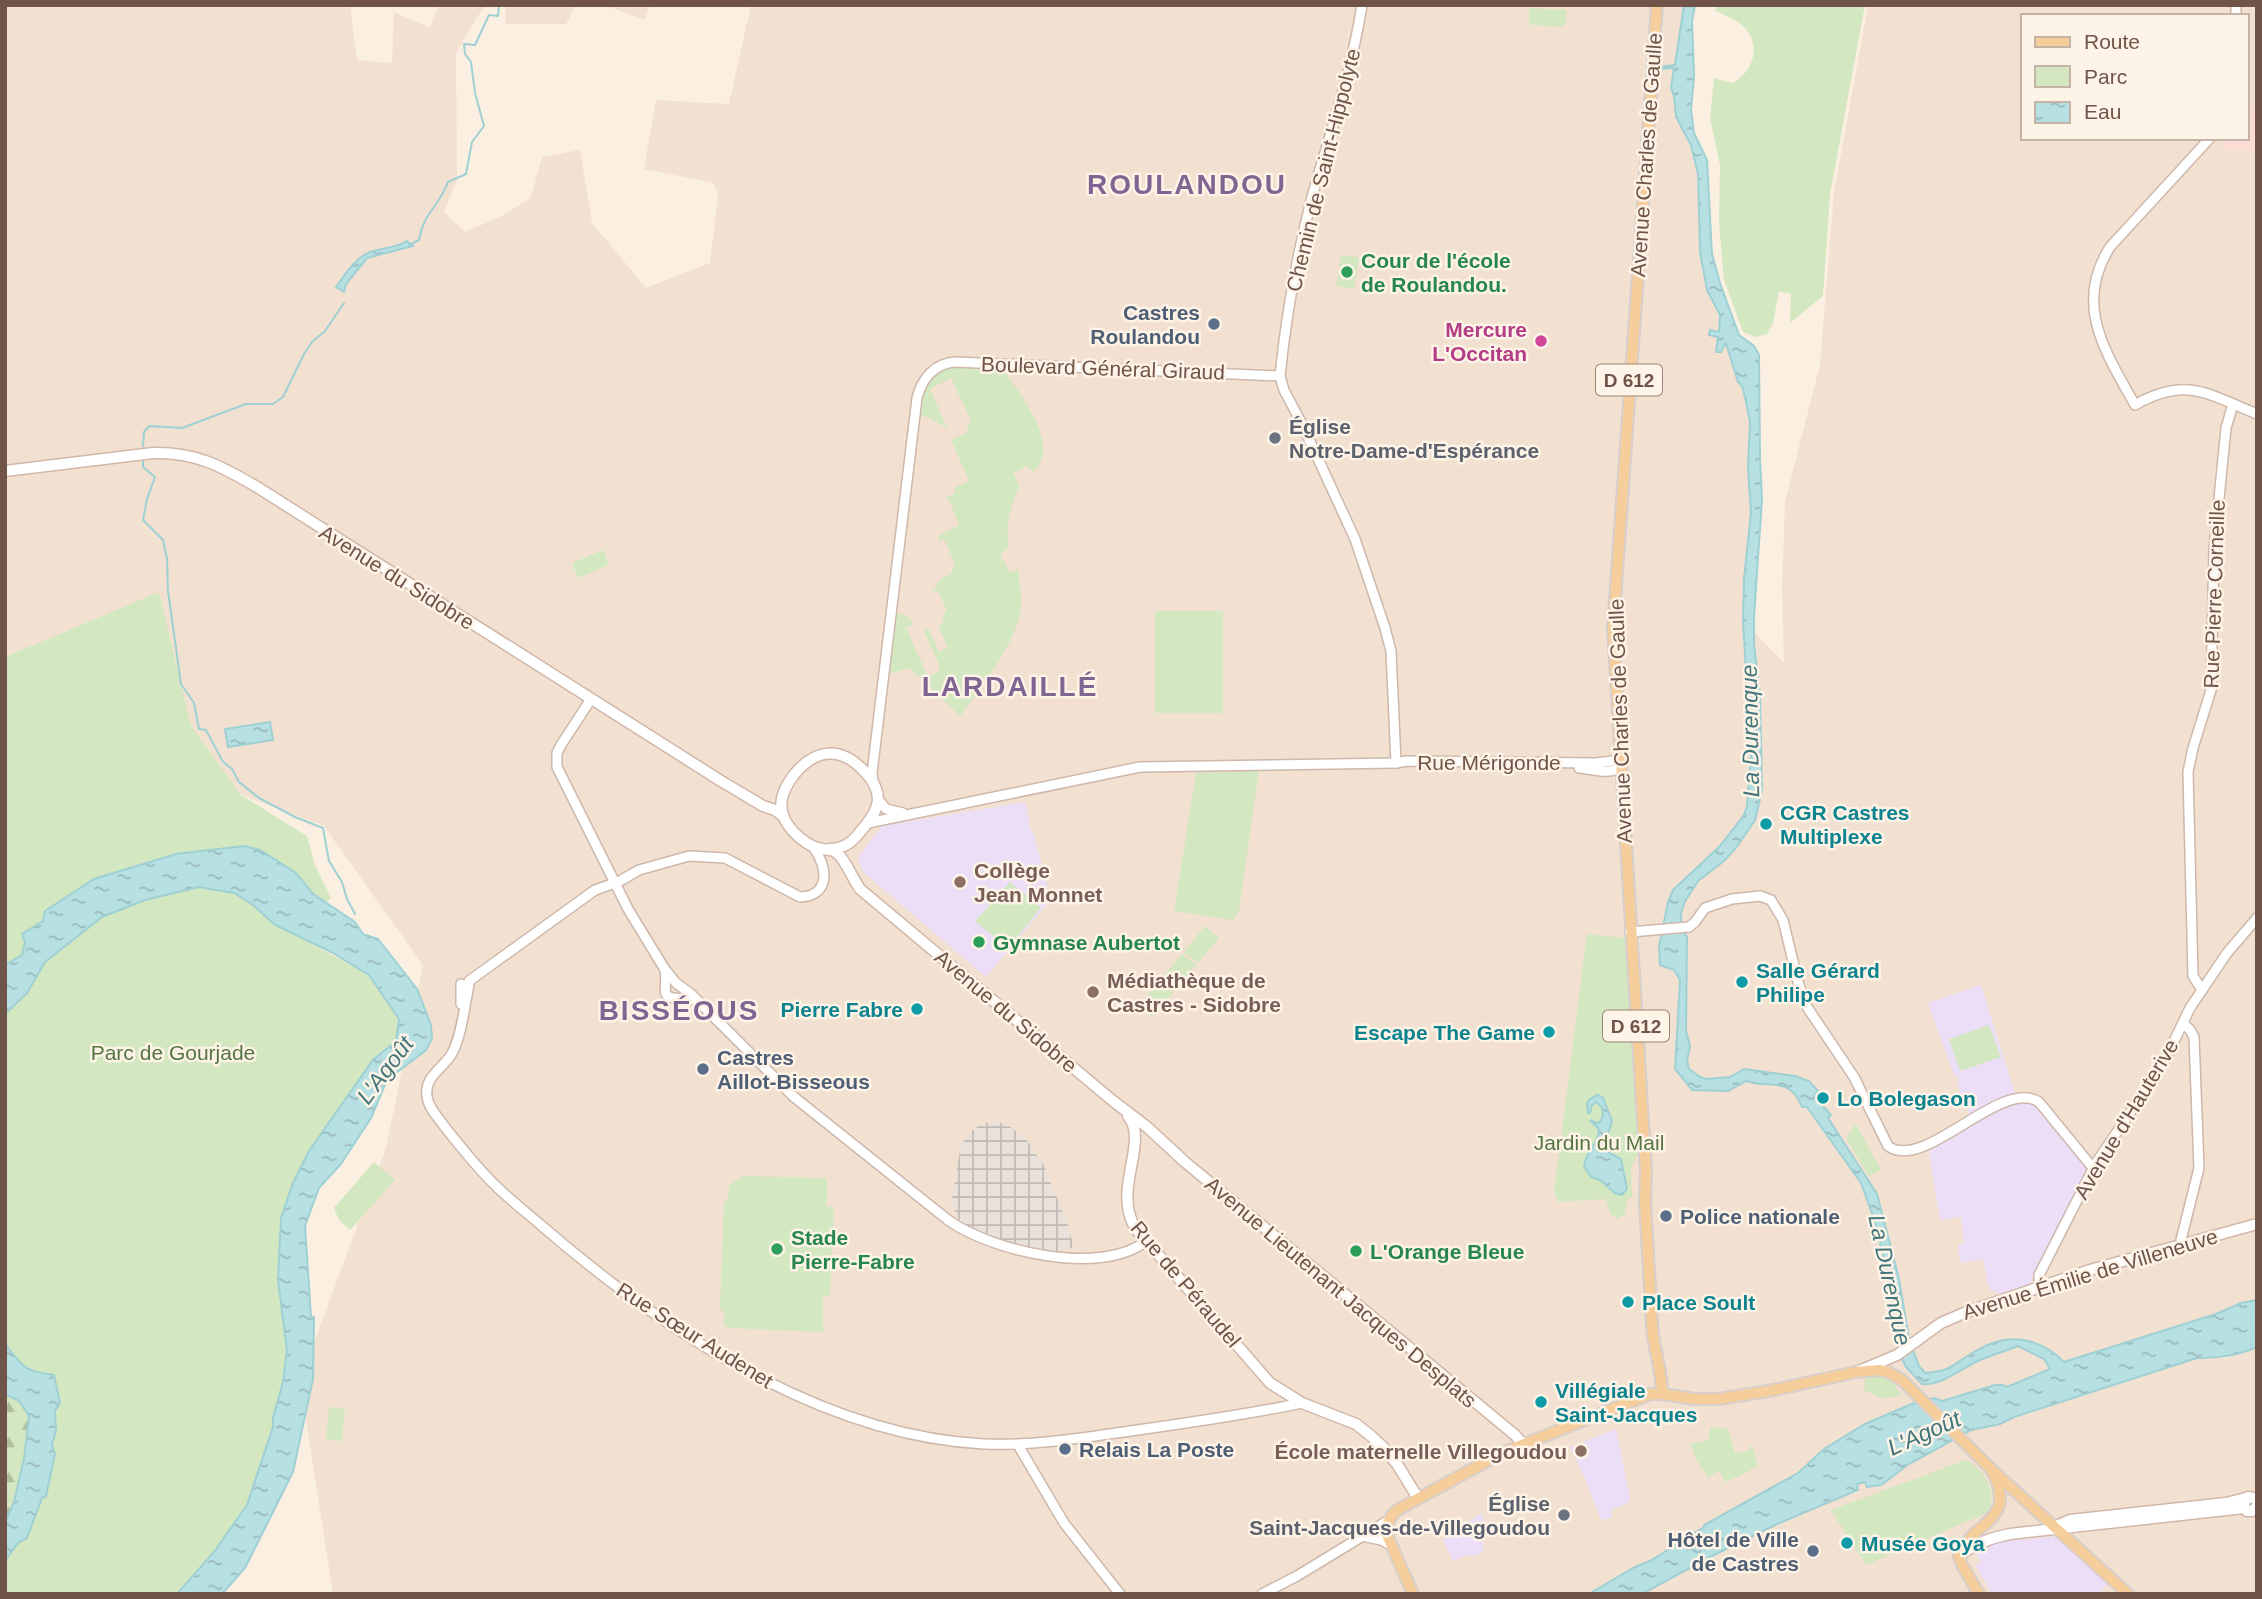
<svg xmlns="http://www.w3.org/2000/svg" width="2262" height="1599" viewBox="0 0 2262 1599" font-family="Helvetica,sans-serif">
	<defs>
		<pattern id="industrial-grid" width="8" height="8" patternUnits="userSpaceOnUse" patternTransform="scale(1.75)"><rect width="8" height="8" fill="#e9e1dc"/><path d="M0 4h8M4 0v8" fill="none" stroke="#c1b9b4"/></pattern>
		<pattern id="forest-firs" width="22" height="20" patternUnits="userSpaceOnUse" patternTransform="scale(1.75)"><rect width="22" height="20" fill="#d3e7c1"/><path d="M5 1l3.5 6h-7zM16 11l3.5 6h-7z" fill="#b0be9f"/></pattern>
		<pattern id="water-ripples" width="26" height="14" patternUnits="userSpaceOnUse" patternTransform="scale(1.75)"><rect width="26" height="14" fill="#b7e0e3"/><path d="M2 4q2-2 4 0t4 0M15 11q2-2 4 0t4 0" fill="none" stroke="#99b8ba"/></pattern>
	</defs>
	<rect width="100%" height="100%" fill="#fbefe1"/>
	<g fill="#f2e0d0" fill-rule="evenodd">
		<path d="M5 5H350L357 60 392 63 394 12 430 28 439 5H487L477 17 456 53 457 180 444 212 465 232 500 217 531 198 542 157 580 150 592 223 646 288 710 263 718 197 714 183 644 169 656 100 729 104 751 5H1684L1675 65 1660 67 1659 69 1674 68 1671 88 1674 96 1676 117 1691 145 1698 174 1700 252 1707 290 1720 315 1719 332 1731 354 1738 382 1742 386 1750 422 1748 469 1751 512 1744 579 1743 621 1784 663 1782 589 1785 502 1820 365 1834 192 1868 5H2257V1300L2112 1346 2008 1385V1387L1995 1385 1941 1401 1934 1398 1885 1414 1835 1441 1813 1458 1798 1473 1704 1525 1705 1527 1650 1561 1635 1567 1589 1594H333L300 1381 386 1148 423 965 324 826 241 795 190 726 159 593 5 657ZM2022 16H2246V138H2022Z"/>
		<polygon points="505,5 576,5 566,24 506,24"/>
		<polygon points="604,5 649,5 645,20"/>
		<polygon points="2257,1347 2257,1594 1642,1594 1708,1558 1777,1524 1858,1490 1857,1485 1866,1482 1867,1487 1881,1485 1909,1464 1971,1430 2000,1424 2014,1417 2197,1358 2226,1358 2247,1352"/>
	</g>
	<polygon fill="#fbddd5" points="2246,110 2257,111 2257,151 2224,150 2223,138 2246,138"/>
	<polygon fill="url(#industrial-grid)" points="999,1122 1012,1128 1028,1142 1044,1166 1066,1220 1074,1247 1056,1252 1020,1246 961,1223 951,1204 961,1145 975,1128 987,1123"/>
	<g fill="#ecdef7">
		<polygon points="1026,802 1030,829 1034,834 1048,890 1047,904 986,977 863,872 859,862 859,856 882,826"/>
		<polygon points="1981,985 2016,1096 1973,1116 1969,1114 1957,1084 1959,1081 1957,1076 1954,1075 1928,1003"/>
		<polygon points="2027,1101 2034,1104 2087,1168 2028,1287 2003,1295 1992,1291 1988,1286 1983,1259 1960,1263 1958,1245 1964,1243 1961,1217 1940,1220 1929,1152 1932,1148 1999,1110"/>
		<polygon points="1616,1429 1630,1498 1628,1503 1613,1509 1611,1514 1613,1517 1601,1520 1584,1476 1570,1447"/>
		<polygon points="1482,1513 1484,1522 1483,1552 1474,1556 1473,1555 1464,1556 1453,1561 1443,1540"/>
		<polygon points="2056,1536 2108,1584 2099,1594 1992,1594 1975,1565 1981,1562 1975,1552 1990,1543"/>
	</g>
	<g fill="#d3e7c1">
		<path d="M1716 5H1865L1830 194 1823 296 1790 323 1791 294 1779 291 1773 323 1767 334 1755 337 1743 332 1724 280 1719 222 1720 165 1710 118 1714 78 1732 83C1752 74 1762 47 1745 28 1738 20 1726 16 1716 11Z"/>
		<polygon points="1529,8 1566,10 1566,24 1562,27 1532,25 1529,22"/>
		<polygon points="1341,255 1359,258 1354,289 1336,286"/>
		<path d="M953 365 1001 366C1017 391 1064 446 1033 472L1027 466 1013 473 1019 486C1010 509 1005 524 1009 548L1000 554 1010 573 1018 569C1019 582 1022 595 1021 607 1019 638 980 691 960 716L910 668 888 674 895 613 906 615 914 624 906 628 928 677 938 672 940 667 924 631 929 629 939 652 948 648 938 626 943 624V614L947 611 938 591 933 592 940 579 953 573 952 568 956 566 944 539 940 541 938 536 959 525 949 500 945 498 956 493 954 488 969 481 951 440 968 432 967 425 972 422 951 378 930 389 947 428 930 418 918 415C922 389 925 374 953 365Z"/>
		<polygon points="603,550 609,565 578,578 572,563"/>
		<path d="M159 592 191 726 241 795 307 836 315 865 331 898 293 934 369 975 399 1019 396 1041 373 1060 309 1151 293 1183 281 1218 278 1280 287 1350 283 1382 273 1418V1427C265 1452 259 1480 248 1504 234 1535 200 1568 177 1594H5V657Z"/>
		<rect x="1155" y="611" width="68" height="102"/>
		<polygon points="1259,771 1239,911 1233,920 1174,911 1196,773"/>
		<polygon points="1010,882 1041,908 1008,948 975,921"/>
		<polygon points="1205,926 1219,938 1198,963 1184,952"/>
		<polygon points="1587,934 1625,938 1638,1154 1631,1167 1632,1197 1628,1198 1624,1215 1617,1219 1610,1213 1606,1199 1558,1202 1554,1192"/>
		<polygon points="1182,954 1196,965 1175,990 1161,979"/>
		<polygon points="1161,980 1174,992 1152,1017 1138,1006"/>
		<polygon points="1989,1025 2001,1057 1960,1071 1949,1039"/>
		<polygon points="1856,1124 1881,1170 1869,1176 1846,1139"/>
		<polygon points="374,1162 395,1180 350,1230 339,1220 334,1208"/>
		<polygon points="743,1176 827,1178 827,1206 834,1207 830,1296 823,1296 823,1332 730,1328 724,1325 724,1313 720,1309 724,1201 728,1201 729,1186"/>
		<polygon points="1879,1373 1892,1379 1897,1384 1896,1388 1903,1396 1881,1398 1864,1390 1865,1380 1871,1375"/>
		<polygon points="329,1407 345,1409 342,1441 326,1440"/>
		<polygon points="1711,1427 1728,1429 1735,1453 1750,1450 1749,1447 1752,1446 1758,1465 1746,1473 1725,1482 1719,1471 1708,1477 1697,1461 1690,1444 1708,1440"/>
		<path d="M1966 1460C1986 1470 1996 1490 1989 1512L1866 1565 1831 1510Z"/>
	</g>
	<polygon fill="url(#forest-firs)" points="5,1394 19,1401 29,1416 24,1459 14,1502 5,1523"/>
	<g fill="url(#water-ripples)" stroke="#9ed0d4" stroke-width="2">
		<path d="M1684 5H1695L1692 21 1694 76 1691 110 1694 133 1707 160 1712 254 1720 283 1739 335 1754 346 1759 355 1760 459 1762 499 1754 617V644L1760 695 1762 791 1755 820 1736 848 1724 861 1698 881 1684 903 1681 914V926L1687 937 1686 1031 1690 1046 1687 1061 1689 1069 1700 1077 1706 1079 1730 1077 1744 1069 1795 1076 1809 1081 1818 1091 1814 1096 1831 1115 1828 1118 1877 1194 1899 1279 1909 1339 1919 1366 1925 1373C1952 1371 1953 1364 1974 1352 2006 1332 2038 1336 2064 1362L2216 1314 2241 1303 2257 1300V1347C2236 1356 2219 1358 2197 1358L2014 1417 2000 1424 1971 1430 1909 1464 1881 1485 1867 1487 1865 1482 1857 1484 1858 1490 1777 1524 1708 1558 1642 1594H1589L1635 1567 1650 1561 1704 1527V1525L1798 1473 1824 1449 1865 1424 1914 1403 1934 1398 1942 1401 1995 1385H2003L2007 1387 2050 1369 2044 1359 2018 1346C2005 1351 1992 1355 1980 1360 1961 1368 1943 1386 1922 1384L1906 1367 1902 1359 1889 1280 1875 1222 1861 1183 1807 1107H1802C1790 1076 1771 1089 1746 1081L1728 1091 1692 1090 1675 1069 1680 980 1674 970 1660 965 1659 947 1668 902 1673 890 1720 846 1744 815 1747 806 1751 756 1743 621 1744 579 1751 512 1748 469 1750 422 1745 397 1742 386 1738 382 1726 343 1721 352H1716L1718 337 1709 335 1710 330 1719 332 1720 315 1707 290 1700 252 1698 174 1691 145 1676 117 1674 96 1671 88 1674 68 1659 69V67L1675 65Z"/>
		<path d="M407 241 413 246 367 258 346 284 344 292 336 287C344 276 355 259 368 253 381 247 395 249 407 241Z"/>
		<polygon points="270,722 273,740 228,747 225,729"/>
		<polygon points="244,846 260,850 296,873 313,894 355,922 363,934 378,939 417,989 431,1025 432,1039 426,1050 387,1080 371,1118 341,1164 319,1188 305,1226 311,1317 314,1317 313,1379 293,1472 245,1568 222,1594 177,1594 214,1552 247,1505 273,1427 273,1418 283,1382 287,1350 278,1280 281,1218 293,1183 309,1151 373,1060 396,1041 399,1019 369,975 331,952 275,925 253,905 234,893 199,887 145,900 102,917 45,962 27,993 5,1014 5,965 22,955 25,942 22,934 43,921 45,911 94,879 176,854"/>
		<path d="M1598 1095 1603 1098 1612 1121 1604 1147 1608 1152 1621 1159 1627 1189 1622 1195 1615 1193 1600 1180 1591 1177 1584 1166C1586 1151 1599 1144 1599 1129L1590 1120 1597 1123 1600 1122 1603 1116 1602 1107 1596 1102 1592 1105 1590 1113H1588L1587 1103 1590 1099Z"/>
		<path d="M5 1344C23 1367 25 1372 54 1375L60 1403 55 1411 56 1431 52 1445 55 1454 46 1496 42 1498 27 1538 18 1543 5 1561V1523L14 1502 24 1459 29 1416 19 1401 5 1394Z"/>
	</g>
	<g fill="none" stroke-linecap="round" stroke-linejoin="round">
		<g stroke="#9ed0d4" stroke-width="2">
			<path d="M409 245 419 240C423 213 439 207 448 182L466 174 472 142 484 126 475 93 471 62 465 54 464 44 475 45 489 15 498 16 499 5"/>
			<polyline points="143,446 144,432 149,426 182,428 246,404 273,404 283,397 304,354 312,342 325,331 344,303"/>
			<polyline points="143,459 143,467 155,477 147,499 143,520 163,540 167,559 168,591 181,684 194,703 199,729 206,730 223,762 232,769 239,782 259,798 295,817 323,828 329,861 342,882 347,899 355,914"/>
		</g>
		<defs>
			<g id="tertiary">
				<path d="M1362 5C1352 70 1330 133 1312 197 1297 255 1286 316 1280 376L1284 390 1302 424 1355 539 1385 628 1391 651 1396 763"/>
				<polyline points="2236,5 2236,16"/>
				<path d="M2210 138 2110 247C2073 305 2106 353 2135 405 2186 376 2208 394 2257 414"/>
				<path d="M591 699 561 745 557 753V767L628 909 664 968 676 983 691 994 794 1097 948 1220C991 1251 1101 1277 1146 1241"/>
				<path d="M1579 768C1593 769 1610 776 1621 766"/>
				<path d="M873 781 872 773 917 398C922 378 935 363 956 362L1280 376"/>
				<polyline points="878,799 886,809 903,813"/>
				<polyline points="868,823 1140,767 1396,763 1407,761 1596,763 1620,760"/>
				<path d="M1630 932 1689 927 1695 922 1705 908 1732 899 1760 896 1771 900 1783 920 1798 982 1807 1007 1854 1077 1888 1146C1924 1173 2001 1077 2039 1102L2093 1168"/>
				<path d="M665 970C667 977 664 988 666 994 670 1001 686 997 694 1000"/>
				<path d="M469 981 595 890 618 882 639 870 689 856 725 858 800 897C831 896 828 866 813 847"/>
				<polyline points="461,984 461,1004"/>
				<path d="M469 985C465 1003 461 1040 451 1055 441 1070 424 1077 427 1097 429 1109 438 1117 444 1126 461 1147 477 1168 496 1186 510 1200 527 1213 542 1226 662 1330 822 1436 984 1444 1033 1446 1081 1438 1130 1431 1187 1423 1245 1415 1302 1403"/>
				<polyline points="2202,990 2193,976 2188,772 2193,748 2211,690 2214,549 2226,428 2233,404"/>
				<polyline points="2183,1023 2190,1030 2194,1037 2199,1168 2181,1240 2183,1244"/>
				<polyline points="2039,1287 2039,1275 2096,1163 2163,1064 2190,1008 2227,953 2257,918"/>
				<polyline points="1018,1445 1064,1523 1120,1594"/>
				<polyline points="1362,1536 1381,1540 1391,1545"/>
				<polyline points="1262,1594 1297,1576 1389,1520"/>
			</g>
			<g id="secondary">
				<path d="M5 471 153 453C196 452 221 466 257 487L721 781 763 806 775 810 783 816"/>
				<path d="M829 849C843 849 852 843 860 832 868 823 877 812 878 800 878 789 872 779 864 771 840 745 814 749 793 776 783 790 777 804 785 820 792 833 808 847 822 849 828 850 832 849 837 853 846 860 852 878 860 889L1113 1101 1147 1127 1185 1162 1515 1435 1523 1444"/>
				<path d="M1128 1116C1150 1142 1111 1191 1136 1229L1270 1383 1302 1403 1356 1424 1371 1436 1383 1447 1397 1464 1418 1498"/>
				<polyline points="1859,1371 1897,1355 1941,1323 1964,1313 2090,1270 2257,1224"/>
				<polyline points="2257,1501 2254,1498 2248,1497 2243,1504 2247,1511 2252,1511 2257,1507"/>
				<polyline points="2054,1527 2070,1520 2226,1503 2246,1498"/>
				<path d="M1960 1555C1976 1543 1991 1538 2010 1534L2244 1508"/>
			</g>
			<g id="primary">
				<path d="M1657 5 1613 629 1646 1172 1645 1201 1652 1324C1653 1349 1662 1367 1662 1394"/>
				<path d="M1413 1594 1387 1535C1386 1523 1390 1515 1399 1509L1502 1453 1650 1394H1662L1695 1399H1719L1774 1390 1856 1372 1879 1370 1888 1372 1902 1380 1991 1469 2128 1594"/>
				<path d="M1979 1594 1962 1565 1959 1556C1971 1521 2019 1522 1992 1471"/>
			</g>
		</defs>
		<use href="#tertiary" stroke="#cdb8ab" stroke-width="12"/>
		<use href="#secondary" stroke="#d0b7a9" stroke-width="13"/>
		<use href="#primary" stroke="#d7cfcc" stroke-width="14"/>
		<use href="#tertiary" stroke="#fff" stroke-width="9"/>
		<use href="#secondary" stroke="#fff" stroke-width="10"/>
		<use href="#primary" stroke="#f6ce9c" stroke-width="10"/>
	</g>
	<g fill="#2e9e5b" stroke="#fef3e7" stroke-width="2.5">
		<circle cx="1347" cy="272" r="7"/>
		<circle cx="979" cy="942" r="7"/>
		<circle cx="777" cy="1249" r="7"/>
		<circle cx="1356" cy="1251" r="7"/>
	</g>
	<g fill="#5c6f8a" stroke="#fef3e7" stroke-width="2.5">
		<circle cx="1214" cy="324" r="7"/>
		<circle cx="703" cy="1069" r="7"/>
		<circle cx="1666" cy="1216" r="7"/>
		<circle cx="1065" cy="1449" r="7"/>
		<circle cx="1813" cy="1551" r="7"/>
	</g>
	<circle fill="#d1479c" stroke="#fef3e7" stroke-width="2.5" cx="1541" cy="341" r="7"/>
	<g fill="#6b7280" stroke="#fef3e7" stroke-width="2.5">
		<circle cx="1275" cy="438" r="7"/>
		<circle cx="1564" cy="1515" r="7"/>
	</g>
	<g fill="#0f9aa8" stroke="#fef3e7" stroke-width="2.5">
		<circle cx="1766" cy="824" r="7"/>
		<circle cx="1742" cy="982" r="7"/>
		<circle cx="917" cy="1009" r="7"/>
		<circle cx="1549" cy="1032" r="7"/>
		<circle cx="1823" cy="1098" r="7"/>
		<circle cx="1628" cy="1302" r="7"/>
		<circle cx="1541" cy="1402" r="7"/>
		<circle cx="1847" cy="1543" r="7"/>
	</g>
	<g fill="#8d6e63" stroke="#fef3e7" stroke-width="2.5">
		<circle cx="960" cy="882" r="7"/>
		<circle cx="1093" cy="992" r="7"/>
		<circle cx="1581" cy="1451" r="7"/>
	</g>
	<g text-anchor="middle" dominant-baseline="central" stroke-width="5" stroke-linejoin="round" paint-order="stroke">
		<g fill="#fef3e7" stroke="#9b8478" stroke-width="2">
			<rect x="1596" y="364.5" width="66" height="31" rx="5"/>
			<rect x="1603" y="1010.5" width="66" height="31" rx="5"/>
		</g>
		<g font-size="19" font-weight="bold" fill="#705449">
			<text x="1629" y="380">D 612</text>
			<text x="1636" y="1026">D 612</text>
		</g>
		<g font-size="21" fill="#705449" stroke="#fef3e7">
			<text transform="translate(1646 155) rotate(-86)">Avenue Charles de Gaulle</text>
			<text transform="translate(1323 170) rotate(-76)">Chemin de Saint-Hippolyte</text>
			<text transform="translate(1103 368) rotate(2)">Boulevard Général Giraud</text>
			<text transform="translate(397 577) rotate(32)">Avenue du Sidobre</text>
			<text transform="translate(2214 594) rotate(-88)">Rue Pierre Corneille</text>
			<text transform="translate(1620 721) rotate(-92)">Avenue Charles de Gaulle</text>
			<text x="1489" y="762">Rue Mérigonde</text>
			<text transform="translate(1006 1011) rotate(40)">Avenue du Sidobre</text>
			<text transform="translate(2126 1119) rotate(-59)">Avenue d'Hauterive</text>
			<text transform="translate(2090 1274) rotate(-17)">Avenue Émilie de Villeneuve</text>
			<text transform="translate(1186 1284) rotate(50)">Rue de Péraudel</text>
			<text transform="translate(1341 1292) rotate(40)">Avenue Lieutenant Jacques Desplats</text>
			<text transform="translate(695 1335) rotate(32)">Rue Sœur Audenet</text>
		</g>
		<g font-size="21" font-weight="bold" fill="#27864d" stroke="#fef3e7" text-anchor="start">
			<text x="1361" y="260">Cour de l'école<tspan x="1361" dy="24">de Roulandou.</tspan></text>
			<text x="993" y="942">Gymnase Aubertot</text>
			<text x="791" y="1237">Stade<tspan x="791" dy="24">Pierre-Fabre</tspan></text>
			<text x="1370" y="1251">L'Orange Bleue</text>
		</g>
		<g font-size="21" font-weight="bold" fill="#4e5e75" stroke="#fef3e7" text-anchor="start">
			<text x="1200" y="312" text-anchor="end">Castres<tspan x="1200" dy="24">Roulandou</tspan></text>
			<text x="717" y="1057">Castres<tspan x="717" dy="24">Aillot-Bisseous</tspan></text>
			<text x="1680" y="1216">Police nationale</text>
			<text x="1079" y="1449">Relais La Poste</text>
			<text x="1799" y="1539" text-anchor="end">Hôtel de Ville<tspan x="1799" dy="24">de Castres</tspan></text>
		</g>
		<g font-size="21" font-weight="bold" fill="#b23c85" stroke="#fef3e7" text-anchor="end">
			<text x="1527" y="329">Mercure<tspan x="1527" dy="24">L'Occitan</tspan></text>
		</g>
		<g font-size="21" font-weight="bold" fill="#5b616d" stroke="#fef3e7" text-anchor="start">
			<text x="1289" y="426">Église<tspan x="1289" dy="24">Notre-Dame-d'Espérance</tspan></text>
			<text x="1550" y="1503" text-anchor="end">Église<tspan x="1550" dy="24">Saint-Jacques-de-Villegoudou</tspan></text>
		</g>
		<g font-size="21" font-weight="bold" fill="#0d838f" stroke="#fef3e7" text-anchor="start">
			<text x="1780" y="812">CGR Castres<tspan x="1780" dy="24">Multiplexe</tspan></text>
			<text x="1756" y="970">Salle Gérard<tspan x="1756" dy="24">Philipe</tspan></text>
			<text x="903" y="1009" text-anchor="end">Pierre Fabre</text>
			<text x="1535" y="1032" text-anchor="end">Escape The Game</text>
			<text x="1837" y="1098">Lo Bolegason</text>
			<text x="1642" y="1302">Place Soult</text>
			<text x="1555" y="1390">Villégiale<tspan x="1555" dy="24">Saint-Jacques</tspan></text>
			<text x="1861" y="1543">Musée Goya</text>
		</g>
		<g font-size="21" font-weight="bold" fill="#785e54" stroke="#fef3e7" text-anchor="start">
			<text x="974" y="870">Collège<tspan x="974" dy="24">Jean Monnet</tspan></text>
			<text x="1107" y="980">Médiathèque de<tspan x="1107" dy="24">Castres - Sidobre</tspan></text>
			<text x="1567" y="1451" text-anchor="end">École maternelle Villegoudou</text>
		</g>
		<g font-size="21" fill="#557642" stroke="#fef3e7">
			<text x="173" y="1052">Parc de Gourjade</text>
			<text x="1599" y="1142">Jardin du Mail</text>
		</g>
		<g font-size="23" font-style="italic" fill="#42777c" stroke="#fef3e7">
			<text transform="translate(1750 731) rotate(-91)">La Durenque</text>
			<text transform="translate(385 1070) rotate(-53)">L'Agoût</text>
			<text transform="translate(1890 1280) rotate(78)">La Durenque</text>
			<text transform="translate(1924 1433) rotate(-24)">L'Agoût</text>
		</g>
		<g font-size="28" font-weight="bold" letter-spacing="2" fill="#806593" stroke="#fef3e7">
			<text x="1187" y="184">ROULANDOU</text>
			<text x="1010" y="686">LARDAILLÉ</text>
			<text x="679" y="1010">BISSÉOUS</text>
		</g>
	</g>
	<rect width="2262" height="1599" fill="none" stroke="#705449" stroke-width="14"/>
	<rect x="2021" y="14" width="228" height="126" fill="#fef3e7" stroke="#c5b3a8" stroke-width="2"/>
	<rect x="2035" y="37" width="35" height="10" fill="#f6ce9c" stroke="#c5b3a8" stroke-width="2"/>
	<text x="2084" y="49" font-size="21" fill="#705449">Route</text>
	<rect x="2035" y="66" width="35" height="21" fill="#d3e7c1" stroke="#c5b3a8" stroke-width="2"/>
	<text x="2084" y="84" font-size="21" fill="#705449">Parc</text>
	<rect x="2035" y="102" width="35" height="21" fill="url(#water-ripples)" stroke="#c5b3a8" stroke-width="2"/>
	<text x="2084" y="119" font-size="21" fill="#705449">Eau</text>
</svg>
